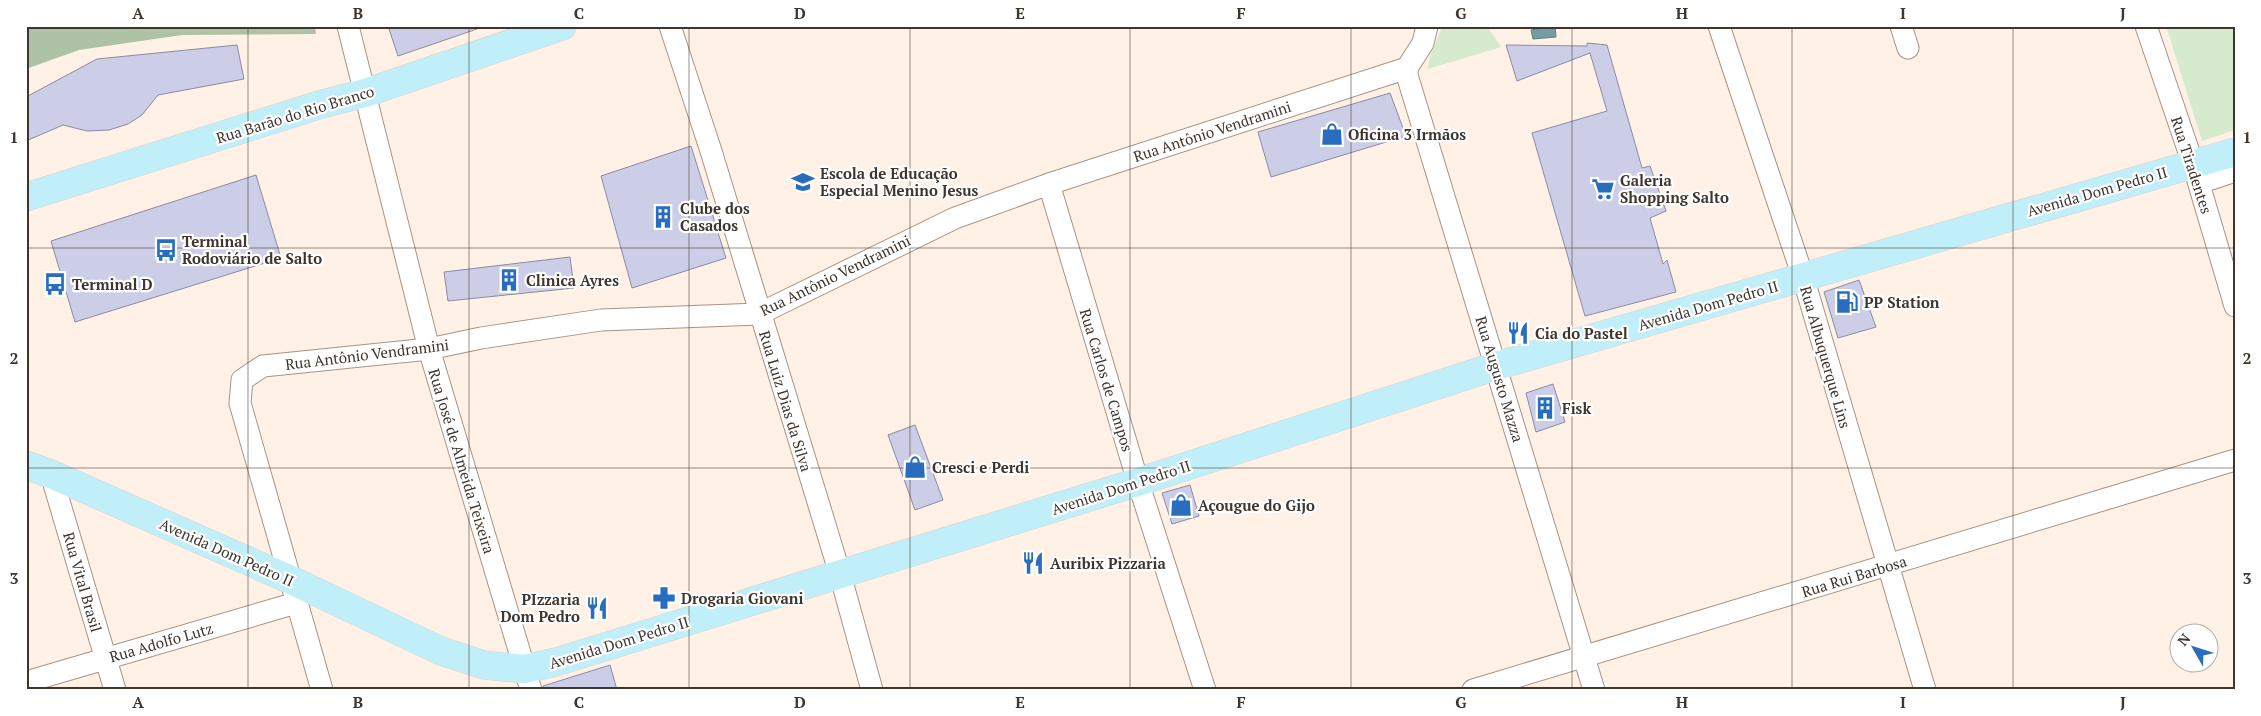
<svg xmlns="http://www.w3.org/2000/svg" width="2261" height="716" viewBox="0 0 2261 716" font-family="'PT Serif',serif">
	<rect width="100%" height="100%" fill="#fff1e6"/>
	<g fill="#d6eace">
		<path d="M1442 26H1487L1501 47 1428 69C1428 55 1438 41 1442 26Z"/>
		<polygon points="2166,26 2235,26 2235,130 2202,141"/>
	</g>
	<polygon fill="#aec3a6" points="26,26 315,26 316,34 182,35 79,50 26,69"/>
	<polygon fill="#739ca3" stroke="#637d80" points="1555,26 1556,37 1533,39 1531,30"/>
	<g fill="#cccee7" stroke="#8a8ba3">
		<polygon points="388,26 477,26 477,29 398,56"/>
		<polygon points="1587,43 1607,45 1642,168 1650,166 1666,211 1650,218 1663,264 1667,260 1676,292 1585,316 1532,133 1607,111 1590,53 1517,81 1506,45 1587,46"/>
		<polygon points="237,45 244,79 158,95 142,115 128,124 109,130 87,131 63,125 26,141 26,97 97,59"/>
		<polygon points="1390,93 1406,136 1271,177 1258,132"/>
		<polygon points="691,146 726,258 632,288 601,176"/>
		<polygon points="256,175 281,258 75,322 51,241"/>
		<polygon points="570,257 574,288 448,301 444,272"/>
		<polygon points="1859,280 1876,327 1838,338 1824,292"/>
		<polygon points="1553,384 1565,422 1536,432 1526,393"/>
		<polygon points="915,425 943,500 915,510 888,435"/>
		<polygon points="1190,485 1199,516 1172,524 1162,493"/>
		<polygon points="610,665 617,690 544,690 543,686"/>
	</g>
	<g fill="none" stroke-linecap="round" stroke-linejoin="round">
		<defs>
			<g id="minor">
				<polyline points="348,26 429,349 531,690"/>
				<polyline points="670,26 711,151 840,574 872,690"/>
				<polyline points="1719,26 1803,277 1925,690"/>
				<polyline points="1901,26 1908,48"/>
				<polyline points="2146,26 2193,164 2235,306"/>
				<polyline points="1407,68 1407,75 1594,690"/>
				<polyline points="1407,68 1423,43 1427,26"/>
				<polyline points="2199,183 2235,171"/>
				<polyline points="1049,184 1138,482 1205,690"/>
				<polyline points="51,474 115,690"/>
				<polyline points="26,682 296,603"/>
				<polyline points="322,690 240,403 242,380 263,366 429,349 481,338 601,320 759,314 955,218 1049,184 1407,68"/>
				<polyline points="1473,690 2235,460"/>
			</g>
			<g id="major">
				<polyline points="26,197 322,104 365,93 562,26"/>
				<polyline points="26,465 51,474 289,579 441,651 484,665 524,669 556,662 1138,482 1496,366 2235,152"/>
			</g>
		</defs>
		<use href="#minor" stroke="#a89382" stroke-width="23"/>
		<use href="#major" stroke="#d5d3d1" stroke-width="29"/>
		<use href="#minor" stroke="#fff" stroke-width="21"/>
		<use href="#major" stroke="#c0eff9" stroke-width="28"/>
	</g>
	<path fill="none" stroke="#3e362e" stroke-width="1" stroke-opacity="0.55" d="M248 26V690M469 26V690M689 26V690M910 26V690M1130 26V690M1351 26V690M1572 26V690M1792 26V690M2013 26V690M26 248H2235M26 468H2235"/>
	<defs>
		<symbol id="shop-bare" viewBox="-9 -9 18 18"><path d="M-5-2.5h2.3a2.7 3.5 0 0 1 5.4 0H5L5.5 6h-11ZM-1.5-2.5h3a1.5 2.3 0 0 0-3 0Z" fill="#296dbe" stroke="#fff" stroke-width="2.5" paint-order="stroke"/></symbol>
		<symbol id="school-bare" viewBox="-9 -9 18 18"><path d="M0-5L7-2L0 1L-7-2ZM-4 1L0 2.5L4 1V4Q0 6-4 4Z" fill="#296dbe" stroke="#fff" stroke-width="2.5" paint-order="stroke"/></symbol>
		<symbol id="supermarket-bare" viewBox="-9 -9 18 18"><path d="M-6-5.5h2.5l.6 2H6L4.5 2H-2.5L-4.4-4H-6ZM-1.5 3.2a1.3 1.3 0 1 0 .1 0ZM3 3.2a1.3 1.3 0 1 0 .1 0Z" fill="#296dbe" stroke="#fff" stroke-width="2.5" paint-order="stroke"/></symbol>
		<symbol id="building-bare" viewBox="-9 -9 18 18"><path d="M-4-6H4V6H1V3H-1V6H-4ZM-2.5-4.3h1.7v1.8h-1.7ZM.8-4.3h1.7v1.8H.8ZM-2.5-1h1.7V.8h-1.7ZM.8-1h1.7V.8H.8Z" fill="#296dbe" stroke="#fff" stroke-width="2.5" paint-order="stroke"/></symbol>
		<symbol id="bus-bare" viewBox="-9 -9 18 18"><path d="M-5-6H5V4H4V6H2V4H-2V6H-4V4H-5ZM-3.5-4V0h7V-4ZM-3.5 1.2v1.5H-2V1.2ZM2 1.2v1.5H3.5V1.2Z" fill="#296dbe" stroke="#fff" stroke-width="2.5" paint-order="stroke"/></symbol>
		<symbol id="fuel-bare" viewBox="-9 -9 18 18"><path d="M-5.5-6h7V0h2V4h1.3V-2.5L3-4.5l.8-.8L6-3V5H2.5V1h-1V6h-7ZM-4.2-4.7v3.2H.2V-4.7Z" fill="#296dbe" stroke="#fff" stroke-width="2.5" paint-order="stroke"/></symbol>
		<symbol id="restaurant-bare" viewBox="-9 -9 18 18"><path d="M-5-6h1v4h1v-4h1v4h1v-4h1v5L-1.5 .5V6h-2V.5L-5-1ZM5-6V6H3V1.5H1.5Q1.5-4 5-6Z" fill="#296dbe" stroke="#fff" stroke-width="2.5" paint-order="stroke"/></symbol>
		<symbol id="pharmacy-bare" viewBox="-9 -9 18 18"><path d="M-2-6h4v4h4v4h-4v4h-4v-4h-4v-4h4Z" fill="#296dbe" stroke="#fff" stroke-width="2.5" paint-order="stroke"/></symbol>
	</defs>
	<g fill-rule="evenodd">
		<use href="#shop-bare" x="1316" y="118" width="32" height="32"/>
		<use href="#school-bare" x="787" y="166" width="32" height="32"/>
		<use href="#supermarket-bare" x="1587" y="173" width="32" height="32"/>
		<use href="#building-bare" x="647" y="201" width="32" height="32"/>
		<use href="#bus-bare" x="150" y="234" width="32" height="32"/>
		<use href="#building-bare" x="493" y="264" width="32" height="32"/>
		<use href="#bus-bare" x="39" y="268" width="32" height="32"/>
		<use href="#fuel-bare" x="1831" y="286" width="32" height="32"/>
		<use href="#restaurant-bare" x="1502" y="317" width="32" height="32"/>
		<use href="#building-bare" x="1529" y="392" width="32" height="32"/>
		<use href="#shop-bare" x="899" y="451" width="32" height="32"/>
		<use href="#shop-bare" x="1165" y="489" width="32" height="32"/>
		<use href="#restaurant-bare" x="1017" y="547" width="32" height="32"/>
		<use href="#pharmacy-bare" x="648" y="582" width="32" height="32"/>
		<use href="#restaurant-bare" x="581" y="592" width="32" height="32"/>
	</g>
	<g text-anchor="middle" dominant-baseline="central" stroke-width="4.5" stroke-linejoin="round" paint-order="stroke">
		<g font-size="15" fill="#3e362e" stroke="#fff">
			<text transform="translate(295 114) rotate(-17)">Rua Barão do Rio Branco</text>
			<text transform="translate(1212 131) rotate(-18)">Rua Antônio Vendramini</text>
			<text transform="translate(2192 165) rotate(72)">Rua Tiradentes</text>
			<text transform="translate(2097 191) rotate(-16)">Avenida Dom Pedro II</text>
			<text transform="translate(835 275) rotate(-26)">Rua Antônio Vendramini</text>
			<text transform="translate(1708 305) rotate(-16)">Avenida Dom Pedro II</text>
			<text transform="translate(367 354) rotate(-7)">Rua Antônio Vendramini</text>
			<text transform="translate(1826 357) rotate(74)">Rua Albuquerque Lins</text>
			<text transform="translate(1500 379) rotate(73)">Rua Augusto Mazza</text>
			<text transform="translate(1107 380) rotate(73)">Rua Carlos de Campos</text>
			<text transform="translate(786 401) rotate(73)">Rua Luiz Dias da Silva</text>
			<text transform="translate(462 461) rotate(73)">Rua José de Almeida Teixeira</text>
			<text transform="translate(1121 487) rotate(-18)">Avenida Dom Pedro II</text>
			<text transform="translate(227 552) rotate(24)">Avenida Dom Pedro II</text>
			<text transform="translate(1854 576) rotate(-17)">Rua Rui Barbosa</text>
			<text transform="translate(83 582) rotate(74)">Rua Vital Brasil</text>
			<text transform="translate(161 642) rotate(-16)">Rua Adolfo Lutz</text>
			<text transform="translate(619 642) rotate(-17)">Avenida Dom Pedro II</text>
		</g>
		<g font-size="15" font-weight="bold" fill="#3e362e" stroke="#fff" text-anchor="start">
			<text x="1348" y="134">Oficina 3 Irmãos</text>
			<text x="820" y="173">Escola de Educação<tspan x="820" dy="17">Especial Menino Jesus</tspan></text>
			<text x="1620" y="180">Galeria<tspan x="1620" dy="17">Shopping Salto</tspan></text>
			<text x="680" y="208">Clube dos<tspan x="680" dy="17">Casados</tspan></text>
			<text x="182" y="241">Terminal<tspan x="182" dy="17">Rodoviário de Salto</tspan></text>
			<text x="526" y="280">Clinica Ayres</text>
			<text x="72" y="284">Terminal D</text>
			<text x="1864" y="302">PP Station</text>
			<text x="1535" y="333">Cia do Pastel</text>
			<text x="1562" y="408">Fisk</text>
			<text x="932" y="467">Cresci e Perdi</text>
			<text x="1198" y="505">Açougue do Gijo</text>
			<text x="1050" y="563">Auribix Pizzaria</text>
			<text x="681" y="598">Drogaria Giovani</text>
			<text x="580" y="599" text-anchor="end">PIzzaria<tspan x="580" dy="17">Dom Pedro</tspan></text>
		</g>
	</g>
	<rect width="2261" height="716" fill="none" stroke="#ffffff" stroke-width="55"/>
	<g transform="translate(2194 648) rotate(309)"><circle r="24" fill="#ffffff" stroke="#b2afab"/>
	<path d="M0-4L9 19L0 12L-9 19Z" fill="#296dbe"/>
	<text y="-8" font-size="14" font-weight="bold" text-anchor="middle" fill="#3e362e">N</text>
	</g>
	<rect x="28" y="28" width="2206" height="660" fill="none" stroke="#3e362e" stroke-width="2"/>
	<g font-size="16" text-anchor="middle" font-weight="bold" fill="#3e362e">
		<text x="138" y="19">A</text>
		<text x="358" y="19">B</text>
		<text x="579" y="19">C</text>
		<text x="800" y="19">D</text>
		<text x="1020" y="19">E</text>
		<text x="1241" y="19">F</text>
		<text x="1461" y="19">G</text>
		<text x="1682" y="19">H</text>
		<text x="1903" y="19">I</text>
		<text x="2123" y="19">J</text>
		<text x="14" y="143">1</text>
		<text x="2247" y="143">1</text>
		<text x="14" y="364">2</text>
		<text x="2247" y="364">2</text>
		<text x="14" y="584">3</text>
		<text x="2247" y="584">3</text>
		<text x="138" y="708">A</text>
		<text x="358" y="708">B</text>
		<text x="579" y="708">C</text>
		<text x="800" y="708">D</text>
		<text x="1020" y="708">E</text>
		<text x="1241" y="708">F</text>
		<text x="1461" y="708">G</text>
		<text x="1682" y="708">H</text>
		<text x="1903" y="708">I</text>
		<text x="2123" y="708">J</text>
	</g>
</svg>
